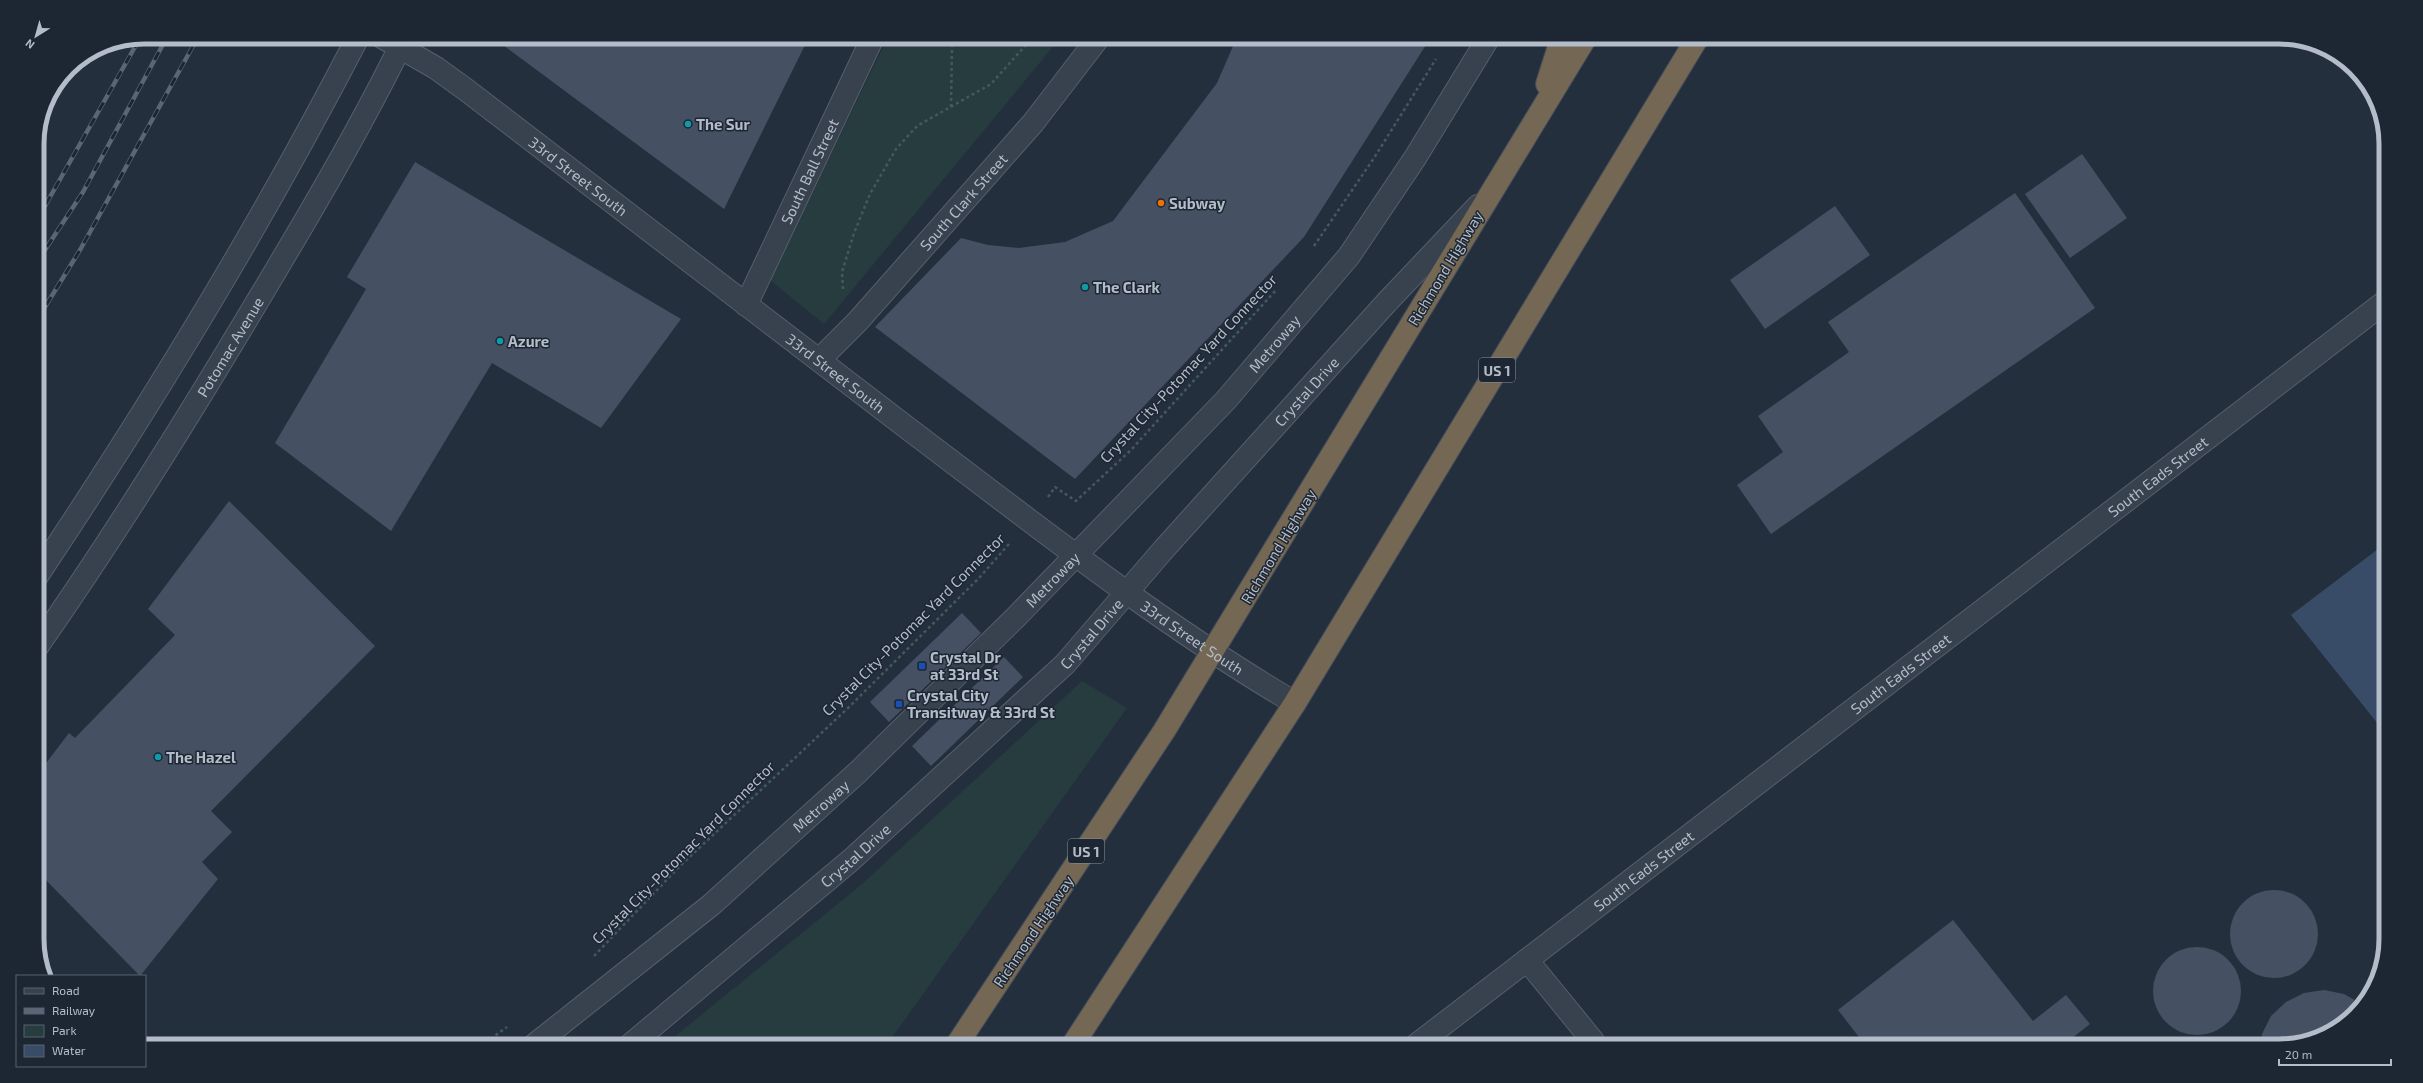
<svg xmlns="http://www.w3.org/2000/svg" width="2423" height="1083" viewBox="0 0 2423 1083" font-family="'Exo 2',sans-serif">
	<rect width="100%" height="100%" fill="#242f3e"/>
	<g fill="#263c3f">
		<polygon points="888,37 1061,37 824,324 770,280"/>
		<polygon points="1082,681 1127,708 886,1046 663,1046 861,885"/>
	</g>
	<polygon fill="#394c67" points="2386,543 2386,734 2291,615"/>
	<g fill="#455162">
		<polygon points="496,37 809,37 724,209 495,39"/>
		<polygon points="1237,37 1431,37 1304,237 1075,479 875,327 961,238 988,245 1019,248 1065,242 1113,221 1217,83"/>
		<polygon points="2082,154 2127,218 2070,258 2025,194"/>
		<polygon points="415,162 681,319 601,428 492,363 391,531 275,443 366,289 347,277"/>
		<polygon points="2015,193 2095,308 1771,534 1737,485 1783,452 1758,416 1849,352 1828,322"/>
		<polygon points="1835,206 1870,255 1765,329 1730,280"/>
		<polygon points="229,501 375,646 211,811 232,832 202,862 218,879 140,976 37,871 37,775 69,733 75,738 175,635 148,609"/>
		<polygon points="962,613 981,633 889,722 870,702"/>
		<polygon points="1004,657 1023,677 931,766 912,746"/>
		<circle cx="2274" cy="934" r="44"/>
		<polygon points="1953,920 2033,1021 2066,995 2090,1024 2062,1046 1866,1046 1838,1010"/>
		<circle cx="2197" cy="991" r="44"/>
		<polygon points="2324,990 2344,994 2360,1003 2338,1028 2280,1046 2260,1046 2262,1034 2271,1016 2286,1002 2304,993"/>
		<polygon points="1633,1038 1639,1046 1622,1046"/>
		<polygon points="1800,1042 1803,1046 1794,1046"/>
	</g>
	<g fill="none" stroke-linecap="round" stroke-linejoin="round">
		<defs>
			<g id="minor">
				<path id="s1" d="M382 37 436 68 465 89C613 203 762 316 910 430 1036 525 1159 623 1295 703"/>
				<path id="s2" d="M746 305 873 37"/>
				<path id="s3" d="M819 360 858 321 1033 123 1099 37"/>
				<path d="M37 576C153 402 262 223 358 37"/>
				<path id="s4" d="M37 647C113 538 183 426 251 312 305 222 359 131 405 37"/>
				<polyline points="1527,960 1593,1041"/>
				<path id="s5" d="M533 1046 711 905 858 772 1017 616 1226 400 1349 256 1415 158 1489 37"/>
				<path id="s6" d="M629 1046 851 860 1065 664 1164 549 1387 302 1478 206"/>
				<path id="s7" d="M1415 1046 2386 301"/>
			</g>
			<g id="highway">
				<polyline points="1547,84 1562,37"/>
				<polyline points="956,1046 1164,731 1586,37"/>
				<polyline points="1072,1046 1295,703 1698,37"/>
			</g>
		</defs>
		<use href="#minor" stroke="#565f6c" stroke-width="24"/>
		<use href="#highway" stroke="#434c59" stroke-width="24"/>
		<g stroke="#44595c" stroke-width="2.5" stroke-dasharray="3 3" stroke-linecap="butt">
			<polyline points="951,107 952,47 954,37"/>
			<polyline points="1314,246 1374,158 1436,59"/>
			<polyline points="843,289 842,272 854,233 870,194 896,149 917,126 991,84 1033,37"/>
			<polyline points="1048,497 1055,487 1076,501 1131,450 1277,289"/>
			<polyline points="594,956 679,867 848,708 979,578 1009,544"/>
			<polyline points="481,1046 507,1027"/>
		</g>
		<use href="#minor" stroke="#38414e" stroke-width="22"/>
		<use href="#highway" stroke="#746855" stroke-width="22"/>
		<defs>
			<g id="rail">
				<polyline points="37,220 140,38"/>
				<polyline points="37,262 83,192 167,37"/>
				<polyline points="37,320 80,250 198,37"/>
			</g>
		</defs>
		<use href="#rail" stroke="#5a6575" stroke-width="4.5"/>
		<use href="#rail" stroke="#1d2633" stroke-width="3" stroke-dasharray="9" stroke-linecap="butt"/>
	</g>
	<g fill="#0f9aa8" stroke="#1d2633" stroke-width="1.5">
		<circle cx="688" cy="124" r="4"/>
		<circle cx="1085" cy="287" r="4"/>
		<circle cx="500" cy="341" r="4"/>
		<circle cx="158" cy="757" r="4"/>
	</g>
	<circle fill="#e8710a" stroke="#1d2633" stroke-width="1.5" cx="1161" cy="203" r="4"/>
	<g fill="#1a4fb4" stroke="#1d2633" stroke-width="1.5">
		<rect x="918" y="662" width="8" height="8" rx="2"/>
		<rect x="895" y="700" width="8" height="8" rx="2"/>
	</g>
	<g text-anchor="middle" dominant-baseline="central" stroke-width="3" stroke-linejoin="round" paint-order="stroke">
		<g fill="#1d2633" stroke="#878f9c" stroke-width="1">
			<rect x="1479" y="358" width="36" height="24" rx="3"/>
			<rect x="1068" y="839" width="36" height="24" rx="3"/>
		</g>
		<g font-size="14" font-weight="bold" fill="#b4bcc9">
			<text x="1497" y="370">US 1</text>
			<text x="1086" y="851">US 1</text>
		</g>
		<g font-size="15" font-weight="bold" fill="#b4bcc9" stroke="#1d2633" text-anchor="start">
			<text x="696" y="124">The Sur</text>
			<text x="1169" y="203">Subway</text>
			<text x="1093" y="287">The Clark</text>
			<text x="508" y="341">Azure</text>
			<text x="930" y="657">Crystal Dr<tspan x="930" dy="17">at 33rd St</tspan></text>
			<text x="907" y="695">Crystal City<tspan x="907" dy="17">Transitway &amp; 33rd St</tspan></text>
			<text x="166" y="757">The Hazel</text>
		</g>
		<g font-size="15" fill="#b4bcc9" stroke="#1d2633">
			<text stroke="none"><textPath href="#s2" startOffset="148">South Ball Street</textPath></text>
			<text stroke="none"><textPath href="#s1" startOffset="241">33rd Street South</textPath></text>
			<text stroke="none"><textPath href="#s3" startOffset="214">South Clark Street</textPath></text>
			<text transform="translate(1445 268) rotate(-59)">Richmond Highway</text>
			<text stroke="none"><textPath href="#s5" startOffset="1023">Metroway</textPath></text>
			<text stroke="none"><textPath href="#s4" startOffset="357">Potomac Avenue</textPath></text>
			<text transform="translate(1188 368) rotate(-47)">Crystal City-Potomac Yard Connector</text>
			<text stroke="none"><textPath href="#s1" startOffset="565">33rd Street South</textPath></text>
			<text stroke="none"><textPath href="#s6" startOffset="944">Crystal Drive</textPath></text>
			<text stroke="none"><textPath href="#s7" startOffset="936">South Eads Street</textPath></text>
			<text transform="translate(1278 546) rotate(-59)">Richmond Highway</text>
			<text stroke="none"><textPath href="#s5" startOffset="699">Metroway</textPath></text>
			<text transform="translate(913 624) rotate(-45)">Crystal City-Potomac Yard Connector</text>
			<text stroke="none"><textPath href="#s6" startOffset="620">Crystal Drive</textPath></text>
			<text stroke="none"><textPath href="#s1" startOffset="1009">33rd Street South</textPath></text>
			<text stroke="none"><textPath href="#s7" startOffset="612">South Eads Street</textPath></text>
			<text stroke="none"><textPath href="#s5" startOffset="375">Metroway</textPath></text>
			<text transform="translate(683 852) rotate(-45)">Crystal City-Potomac Yard Connector</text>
			<text stroke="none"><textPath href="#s6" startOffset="296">Crystal Drive</textPath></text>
			<text stroke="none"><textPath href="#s7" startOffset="288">South Eads Street</textPath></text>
			<text transform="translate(1033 931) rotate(-56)">Richmond Highway</text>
		</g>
	</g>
	<path d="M0 0H2423V1083H0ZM144 44H2279A100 100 0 0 1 2379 144V939A100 100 0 0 1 2279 1039H144A100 100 0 0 1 44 939V144A100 100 0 0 1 144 44Z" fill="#1d2633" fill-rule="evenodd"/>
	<path fill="none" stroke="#b4bcc9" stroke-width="5" d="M144 44H2279A100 100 0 0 1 2379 144V939A100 100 0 0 1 2279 1039H144A100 100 0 0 1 44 939V144A100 100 0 0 1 144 44Z"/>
	<rect x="16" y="975" width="130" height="92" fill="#1d2633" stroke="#59626f"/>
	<rect x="24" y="988" width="20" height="6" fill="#38414e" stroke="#59626f"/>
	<text x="52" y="995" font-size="12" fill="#b4bcc9">Road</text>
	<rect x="24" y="1008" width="20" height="6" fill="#5a6575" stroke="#59626f"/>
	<text x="52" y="1015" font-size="12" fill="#b4bcc9">Railway</text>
	<rect x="24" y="1025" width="20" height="12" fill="#263c3f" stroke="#59626f"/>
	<text x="52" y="1035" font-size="12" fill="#b4bcc9">Park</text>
	<rect x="24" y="1045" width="20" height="12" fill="#394c67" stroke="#59626f"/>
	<text x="52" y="1055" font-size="12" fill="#b4bcc9">Water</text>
	<g transform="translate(36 36) rotate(217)" stroke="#1d2633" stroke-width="3" paint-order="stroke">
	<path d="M0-3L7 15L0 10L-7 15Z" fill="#b4bcc9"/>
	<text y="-6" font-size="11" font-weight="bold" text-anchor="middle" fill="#b4bcc9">N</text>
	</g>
	<path d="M2279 1059v6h112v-6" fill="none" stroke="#b4bcc9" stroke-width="2"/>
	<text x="2285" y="1059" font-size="12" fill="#b4bcc9" stroke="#1d2633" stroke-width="3" paint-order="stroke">20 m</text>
</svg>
